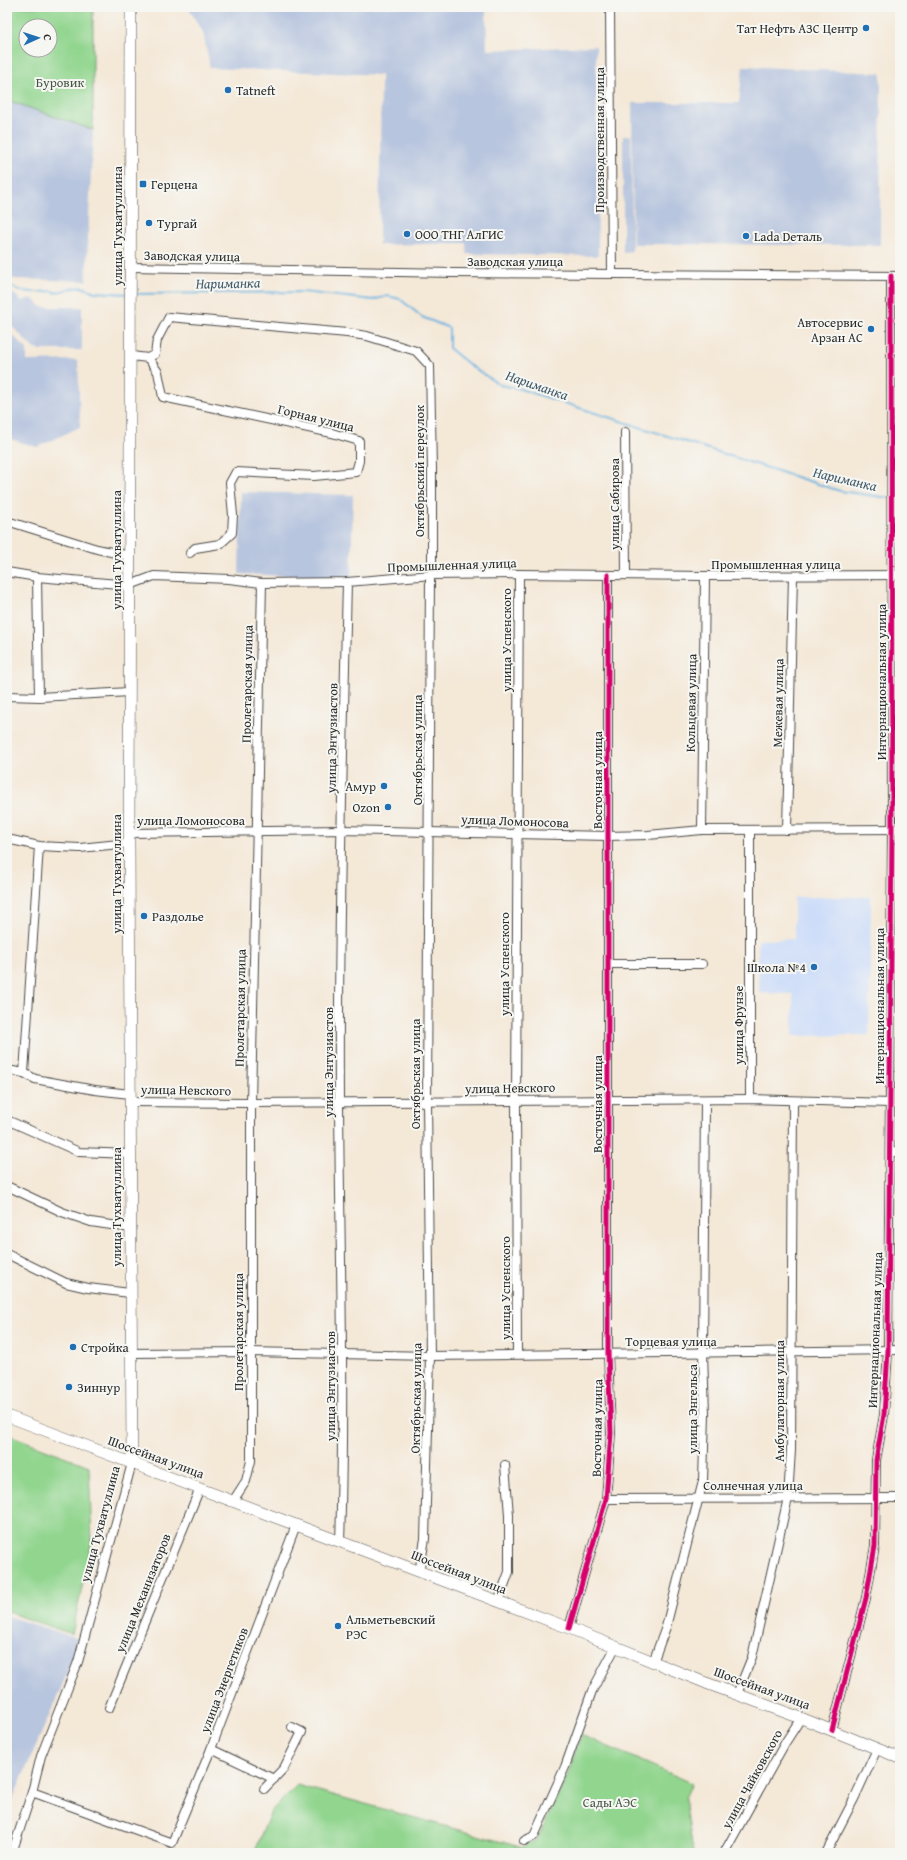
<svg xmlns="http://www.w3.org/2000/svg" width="907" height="1860" viewBox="0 0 907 1860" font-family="'Gentium Book Plus',serif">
	<rect width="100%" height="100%" fill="#f6f6f2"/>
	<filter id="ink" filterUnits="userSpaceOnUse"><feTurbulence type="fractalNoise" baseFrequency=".025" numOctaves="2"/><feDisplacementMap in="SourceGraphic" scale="8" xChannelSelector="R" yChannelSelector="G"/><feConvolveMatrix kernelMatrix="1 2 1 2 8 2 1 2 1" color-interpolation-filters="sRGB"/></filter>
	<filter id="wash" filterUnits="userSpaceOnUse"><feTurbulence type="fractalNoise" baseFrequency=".012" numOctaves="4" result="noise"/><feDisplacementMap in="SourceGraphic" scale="16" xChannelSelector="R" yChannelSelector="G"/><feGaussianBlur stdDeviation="0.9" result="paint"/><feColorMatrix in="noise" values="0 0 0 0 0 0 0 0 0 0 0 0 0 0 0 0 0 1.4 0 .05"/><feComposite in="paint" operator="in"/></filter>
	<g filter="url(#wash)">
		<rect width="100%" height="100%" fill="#f4e8d7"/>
		<polygon fill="#cbdbf9" points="794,897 871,897 869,1035 793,1036 793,994 759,993 758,940 794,939"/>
		<g fill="#b7c5de">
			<polygon points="190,7 486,7 487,50 596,46 598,256 467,254 466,243 379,245 381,75 210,68 203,32 190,11"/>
			<polygon points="743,66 881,73 880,245 633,244 632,103 739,103"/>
			<polygon points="7,100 93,130 86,281 11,279 7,265"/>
			<polygon points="631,135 632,251 623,252 623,136"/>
			<polygon points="7,289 22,301 31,298 42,307 82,307 82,350 41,350 33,348 7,321"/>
			<polygon points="7,330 27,349 27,361 78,360 80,427 37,447 7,438"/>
			<polygon points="241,492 353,495 351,578 239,574"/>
			<polygon points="7,1616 80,1639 62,1686 7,1812"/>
		</g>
		<g fill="#91d58e" stroke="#5e805c" fill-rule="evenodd">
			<path d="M7 7H93V130L7 100ZM26 26H50V50H26Z"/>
			<polygon points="7,1434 89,1466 92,1541 72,1634 7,1612"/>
			<polygon points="581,1735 692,1783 685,1798 693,1853 254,1853 271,1811 297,1785 524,1848 529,1843 537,1840 567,1776"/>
		</g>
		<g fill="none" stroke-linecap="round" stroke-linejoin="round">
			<g stroke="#68b2e0" stroke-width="2">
				<path d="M7 283C21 295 35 292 53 291L55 293 69 289 82 287 95 292 127 294"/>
				<polyline points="134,294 303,292 373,300 387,296 400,299 422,317 449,328 449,348 471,366 500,385 517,388 840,491 889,498"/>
				<polyline points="893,498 900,500"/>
			</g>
		</g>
	</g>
	<g filter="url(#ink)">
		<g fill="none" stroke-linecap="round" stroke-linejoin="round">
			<defs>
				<g id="minor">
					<polyline points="610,7 612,273"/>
					<polyline points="131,267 453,273 900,276"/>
					<polyline points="131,356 148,358 158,372 163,397 332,433 359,441 359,461 356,472 314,476 236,472 230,483 233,515 232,533 220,544 195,548 190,553"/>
					<polyline points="148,358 155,354 157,340 169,317 347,333 367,336 416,351 430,366 432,470 432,575"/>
					<polyline points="625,432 626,575"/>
					<polyline points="7,521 97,549 130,556"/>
					<polyline points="7,572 37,577 130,585 154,576 229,579 262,583 347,582 432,575 519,574 705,576 900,575"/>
					<polyline points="37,577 39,697"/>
					<polyline points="7,696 39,697 130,692"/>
					<polyline points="702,830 705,576"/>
					<polyline points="750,830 750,1099"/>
					<polyline points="787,830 793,576"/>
					<polyline points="130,833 342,830 608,836 648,835 702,830 900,829"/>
					<polyline points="7,839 39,846 80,848 129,843"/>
					<polyline points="609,964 702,964"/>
					<polyline points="7,1070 24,1073 35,1079 95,1090 130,1094"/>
					<polyline points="24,1073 39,846"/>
					<polyline points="130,1102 251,1103 750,1099 890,1103"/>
					<polyline points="7,1120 79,1152 130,1154"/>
					<polyline points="890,1152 900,1152"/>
					<polyline points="7,1186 62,1212 91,1222 131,1228"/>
					<polyline points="7,1254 66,1283 88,1288 130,1293"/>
					<polyline points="130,1353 250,1352 430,1356 900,1350"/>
					<polyline points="517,1354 516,1100 519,574"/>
					<polyline points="606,1499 900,1498"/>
					<polyline points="233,1501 246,1481 251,1461 251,1103 262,583"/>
					<path d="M340 1542C345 1396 340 1249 339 1103 338 929 343 755 347 582"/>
					<polyline points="419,1572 425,1539 430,1356 427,1101 430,575"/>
					<polyline points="498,1602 509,1572 509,1515 505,1465"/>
					<polyline points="569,1628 606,1499 611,1433 608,1353 608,575"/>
					<polyline points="653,1662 666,1627 703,1481 705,1414 703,1353 705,1100"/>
					<polyline points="737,1694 752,1657 788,1498 791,1450 793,1101"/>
					<polyline points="109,1708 200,1488"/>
					<polyline points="832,1730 866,1598 875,1546 876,1460 884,1415 888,1351 892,829 891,276"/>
					<polyline points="211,1749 274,1779"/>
					<polyline points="264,1789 284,1768 302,1732 292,1727"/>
					<polyline points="32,1792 172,1843 211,1749 296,1525"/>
					<polyline points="524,1841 534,1836 565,1767 592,1691 615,1648"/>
					<polyline points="12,1853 32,1792 41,1756 78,1662 132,1463"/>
					<polyline points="724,1853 785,1743 801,1718"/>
					<polyline points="826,1853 854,1799 877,1749"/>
				</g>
				<g id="major">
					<polyline points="131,7 129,843 132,1463"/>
					<polyline points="7,1416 569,1628 706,1683 801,1718 900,1758"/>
				</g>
			</defs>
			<use href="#minor" stroke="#494745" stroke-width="10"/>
			<use href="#major" stroke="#494745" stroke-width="12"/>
			<use href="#minor" stroke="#fff" stroke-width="8"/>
			<use href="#major" stroke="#fff" stroke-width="11"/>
			<defs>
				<g id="cycleway">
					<polyline points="569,1628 606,1499 611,1433 608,1353 608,575"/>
					<polyline points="832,1730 866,1598 875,1546 876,1460 884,1415 888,1351 892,829 891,276"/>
				</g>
			</defs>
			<use href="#cycleway" stroke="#f6f6f2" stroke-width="8"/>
			<use href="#cycleway" stroke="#d6006c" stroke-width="5"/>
		</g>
	</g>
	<g fill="#1f6fb2" stroke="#f6f6f2" stroke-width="1.5">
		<circle cx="866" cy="28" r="4"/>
		<circle cx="228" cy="90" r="4"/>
		<rect x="139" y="180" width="8" height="8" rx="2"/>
		<circle cx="149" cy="223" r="4"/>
		<circle cx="407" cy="234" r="4"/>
		<circle cx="746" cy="236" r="4"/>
		<circle cx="871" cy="329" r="4"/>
		<circle cx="384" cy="786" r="4"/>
		<circle cx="388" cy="807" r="4"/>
		<circle cx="144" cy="916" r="4"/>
		<circle cx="814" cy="967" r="4"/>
		<circle cx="73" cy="1347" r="4"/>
		<circle cx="69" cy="1387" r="4"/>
		<circle cx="338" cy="1626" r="4"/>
	</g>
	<g text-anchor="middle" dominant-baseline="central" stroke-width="4" stroke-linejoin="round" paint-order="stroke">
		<g font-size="13" fill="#2b2b2b" stroke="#f6f6f2" text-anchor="start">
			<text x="858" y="28" text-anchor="end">Тат Нефть АЗС Центр</text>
			<text x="236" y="90">Tatneft</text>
			<text x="151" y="184">Герцена</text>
			<text x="157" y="223">Тургай</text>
			<text x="415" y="234">ООО ТНГ АлГИС</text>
			<text x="754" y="236">Lada Dеталь</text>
			<text x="863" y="322" text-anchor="end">Автосервис<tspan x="863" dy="15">Арзан АС</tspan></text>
			<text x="376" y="786" text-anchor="end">Амур</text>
			<text x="380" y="807" text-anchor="end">Ozon</text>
			<text x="152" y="916">Раздолье</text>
			<text x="806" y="967" text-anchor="end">Школа №4</text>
			<text x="81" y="1347">Стройка</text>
			<text x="77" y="1387">Зиннур</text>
			<text x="346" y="1619">Альметьевский<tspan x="346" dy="15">РЭС</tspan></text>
		</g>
		<g font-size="13" fill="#445644" stroke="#f6f6f2">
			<text x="60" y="82">Буровик</text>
			<text x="610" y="1802">Сады АЭС</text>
		</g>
		<g font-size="13" fill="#2b2b2b" stroke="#f6f6f2">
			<text transform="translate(599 140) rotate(-90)">Производственная улица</text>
			<text transform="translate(117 226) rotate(-90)">улица Тухватуллина</text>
			<text transform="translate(192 256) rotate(1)">Заводская улица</text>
			<text x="515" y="261">Заводская улица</text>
			<text transform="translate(316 418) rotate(14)">Горная улица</text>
			<text transform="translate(419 471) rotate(-90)">Октябрьский переулок</text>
			<text transform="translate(614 504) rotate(-90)">улица Сабирова</text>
			<text transform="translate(116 550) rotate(-90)">улица Тухватуллина</text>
			<text x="776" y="564">Промышленная улица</text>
			<text transform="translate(452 565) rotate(-2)">Промышленная улица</text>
			<text transform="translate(506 640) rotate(-90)">улица Успенского</text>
			<text transform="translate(881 682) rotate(-90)">Интернациональная улица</text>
			<text transform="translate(247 684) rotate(-89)">Пролетарская улица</text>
			<text transform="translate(691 703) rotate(-89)">Кольцевая улица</text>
			<text transform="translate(778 703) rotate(-89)">Межевая улица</text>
			<text transform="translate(332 738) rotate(-89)">улица Энтузиастов</text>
			<text transform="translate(417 750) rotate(-90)">Октябрьская улица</text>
			<text transform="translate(597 780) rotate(-90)">Восточная улица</text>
			<text x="191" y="820">улица Ломоносова</text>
			<text transform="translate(515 821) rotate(2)">улица Ломоносова</text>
			<text transform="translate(116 874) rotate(-90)">улица Тухватуллина</text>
			<text transform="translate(504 964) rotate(-90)">улица Успенского</text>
			<text transform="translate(879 1006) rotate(-90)">Интернациональная улица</text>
			<text transform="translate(240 1008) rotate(-89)">Пролетарская улица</text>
			<text transform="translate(738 1025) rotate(-90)">улица Фрунзе</text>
			<text transform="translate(328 1062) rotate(-90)">улица Энтузиастов</text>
			<text transform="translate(415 1074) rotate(-90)">Октябрьская улица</text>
			<text transform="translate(510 1088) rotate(-1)">улица Невского</text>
			<text transform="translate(186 1090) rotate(1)">улица Невского</text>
			<text transform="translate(597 1104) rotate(-90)">Восточная улица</text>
			<text transform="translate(116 1207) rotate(-90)">улица Тухватуллина</text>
			<text transform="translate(505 1288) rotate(-90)">улица Успенского</text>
			<text transform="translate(875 1330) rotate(-88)">Интернациональная улица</text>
			<text transform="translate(238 1332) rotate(-90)">Пролетарская улица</text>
			<text x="671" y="1341">Торцевая улица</text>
			<text transform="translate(330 1386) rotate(-90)">улица Энтузиастов</text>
			<text transform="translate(416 1398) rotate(-89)">Октябрьская улица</text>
			<text transform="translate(779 1401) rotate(-90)">Амбулаторная улица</text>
			<text transform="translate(692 1409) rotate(-90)">улица Энгельса</text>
			<text transform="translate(597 1428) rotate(-89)">Восточная улица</text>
			<text transform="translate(156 1457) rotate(20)">Шоссейная улица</text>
			<text x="753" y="1485">Солнечная улица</text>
			<text transform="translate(100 1524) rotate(-75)">улица Тухватуллина</text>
			<text transform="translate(459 1572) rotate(21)">Шоссейная улица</text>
			<text transform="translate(143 1593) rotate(-68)">улица Механизаторов</text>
			<text transform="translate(224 1680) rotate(-69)">улица Энергетиков</text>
			<text transform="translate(762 1688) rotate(20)">Шоссейная улица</text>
			<text transform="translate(752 1779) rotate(-61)">улица Чайковского</text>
		</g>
		<g font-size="14" font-style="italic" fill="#405a6a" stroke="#f6f6f2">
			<text transform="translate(228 283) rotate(-1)">Нариманка</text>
			<text transform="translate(537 385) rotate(19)">Нариманка</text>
			<text transform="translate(845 479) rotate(13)">Нариманка</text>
		</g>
	</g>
	<rect width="907" height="1860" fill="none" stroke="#f6f6f2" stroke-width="24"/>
	<g transform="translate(38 38) rotate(87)"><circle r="19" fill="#f6f6f2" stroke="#a5a5a2"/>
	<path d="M0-3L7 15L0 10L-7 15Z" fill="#1f6fb2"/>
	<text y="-6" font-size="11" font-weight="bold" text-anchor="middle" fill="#2b2b2b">С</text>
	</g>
</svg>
